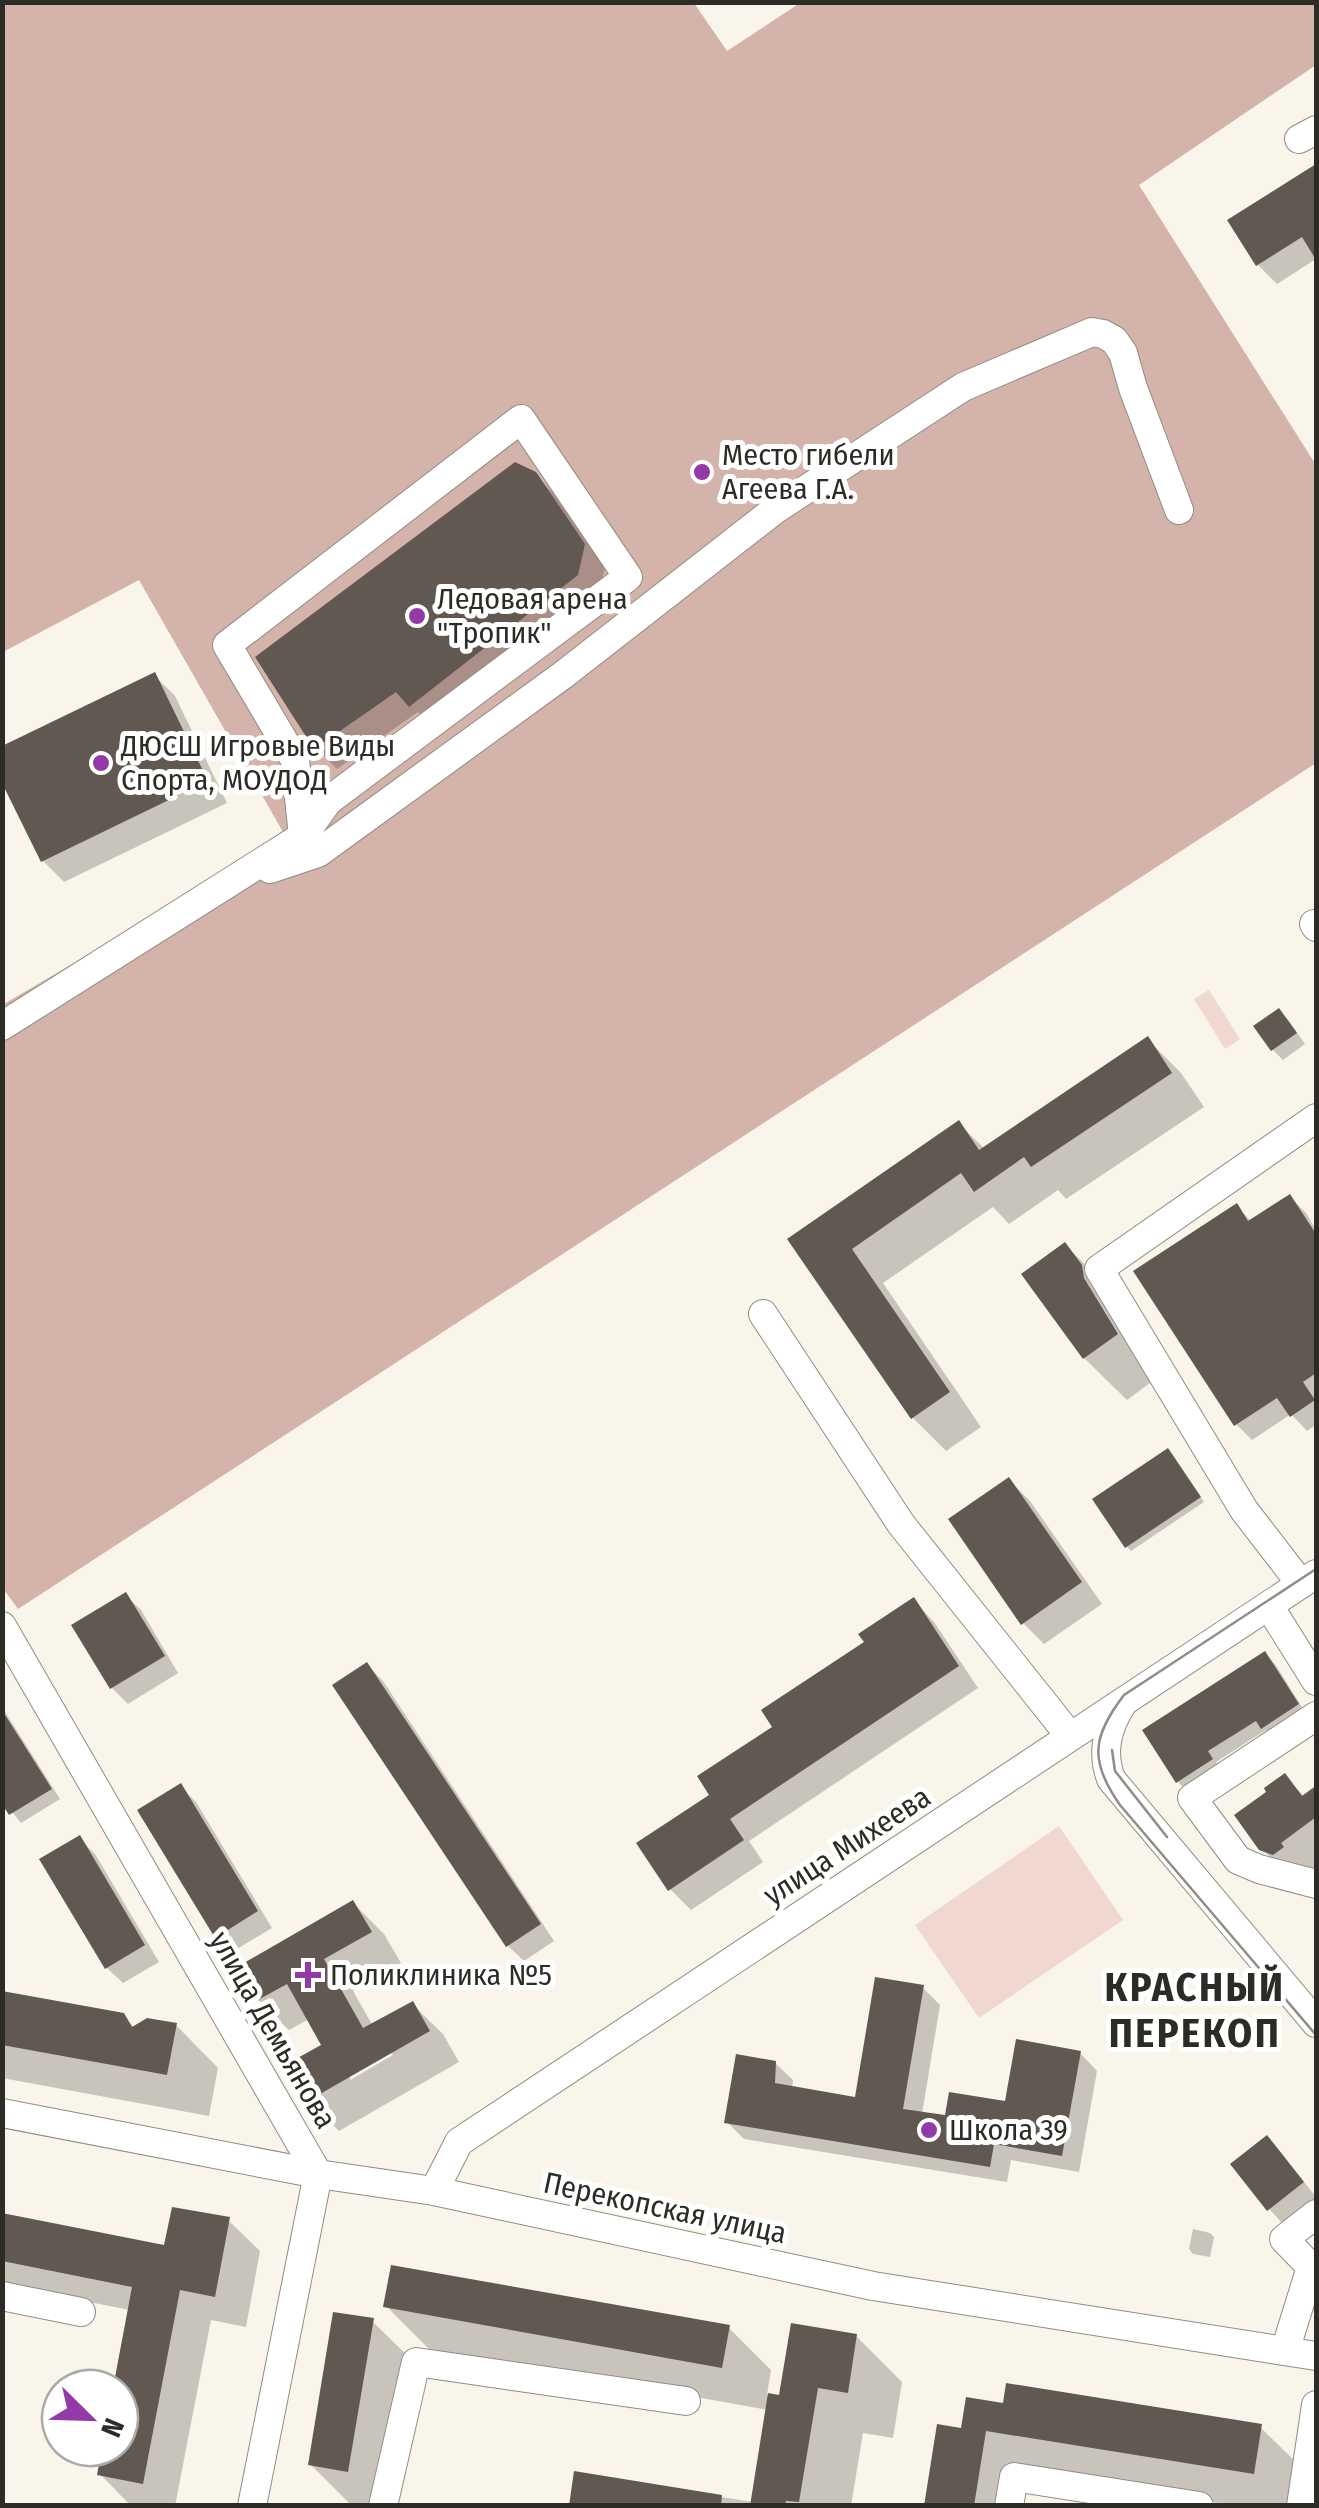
<svg xmlns="http://www.w3.org/2000/svg" width="1319" height="2508" viewBox="0 0 1319 2508" font-family="'Fira Sans Condensed',sans-serif">
	<rect width="100%" height="100%" fill="#faf5ea"/>
	<g fill="#f0d7cf">
		<polygon points="1209,990 1240,1039 1225,1049 1194,999"/>
		<polygon points="1059,1826 1123,1920 979,2018 915,1925"/>
	</g>
	<polygon fill="#d4b3aa" points="3,3 694,3 727,51 800,3 1316,3 1316,65 1139,185 1316,465 1316,763 18,1609 2,1587 2,1005 287,839 139,580 3,652"/>
	<g fill="#0003" fill-rule="evenodd">
		<polygon points="1316,167 1316,259 1277,284 1258,265 1230,221"/>
		<polygon points="534,474 556,496 605,567 599,596 431,726 418,712 337,769 316,748 258,658"/>
		<polygon points="154,675 175,696 227,803 64,882 43,861"/>
		<polygon points="1279,1011 1289,1021 1305,1044 1283,1060 1273,1050 1257,1026"/>
		<polygon points="1148,1040 1181,1073 1204,1107 1066,1199 1058,1190 1009,1224 993,1207 883,1283 981,1427 946,1451 913,1418 790,1239 958,1123 985,1149"/>
		<polygon points="1290,1197 1306,1213 1316,1230 1316,1425 1307,1431 1291,1414 1252,1440 1236,1424 1236,1206 1252,1222"/>
		<polygon points="1065,1245 1108,1287 1158,1377 1127,1400 1084,1358"/>
		<polygon points="1172,1455 1204,1502 1131,1551 1127,1547"/>
		<polygon points="1009,1480 1030,1501 1102,1604 1044,1644 1023,1623"/>
		<polygon points="125,1595 141,1610 178,1673 128,1704 112,1688 75,1626"/>
		<polygon points="914,1601 934,1622 978,1688 749,1841 763,1862 691,1910 670,1889 713,1796 775,1727"/>
		<polygon points="1265,1654 1275,1664 1307,1715 1273,1737 1266,1730 1216,1762 1221,1770 1188,1792 1178,1782"/>
		<polygon points="367,1665 383,1681 554,1941 524,1961 508,1946 336,1686"/>
		<polygon points="2,1707 60,1799 21,1823 2,1799"/>
		<polygon points="1284,1776 1303,1795 1316,1785 1316,1873 1294,1882 1261,1848 1269,1792"/>
		<polygon points="180,1786 196,1802 272,1928 232,1952 217,1936"/>
		<polygon points="79,1838 95,1854 159,1962 123,1983 107,1968 43,1859"/>
		<path d="M353 1903 384 1934 401 1963 353 1991 373 2026 412 2004 443 2034 459 2062 339 2131 308 2100 325 2046 309 2019 289 2030 258 2000ZM390 2051 393 2055 350 2080V2074Z"/>
		<polygon points="923,1988 940,2005 922,2114 947,2118 1007,2104 1080,2053 1097,2071 1079,2172 1011,2160 1007,2182 744,2139 727,2122 775,2063 793,2080 792,2089 857,2100"/>
		<polygon points="2,1993 122,2015 135,2028 176,2025 218,2068 209,2116 2,2078"/>
		<polygon points="1267,2138 1282,2154 1316,2197 1316,2199 1284,2225 1269,2209"/>
		<polygon points="2,2215 166,2248 228,2220 260,2251 246,2327 211,2320 175,2506 131,2506 100,2474 105,2448 120,2448 120,2388 116,2388 130,2310 2,2285"/>
		<polygon points="1193,2229 1210,2233 1214,2237 1210,2257 1193,2254 1189,2249"/>
		<polygon points="386,2306 729,2328 771,2370 767,2395 782,2397 856,2336 902,2382 893,2438 863,2433 851,2506 571,2506 576,2474 753,2502 768,2410 429,2349"/>
		<polygon points="372,2321 415,2363 391,2506 352,2506 310,2464"/>
		<polygon points="1260,2427 1303,2469 1297,2506 1237,2506 1028,2472 1023,2506 926,2506 963,2431"/>
	</g>
	<g fill="#605851">
		<polygon points="1316,164 1316,260 1302,237 1256,266 1227,220"/>
		<polygon points="515,462 536,472 585,544 578,575 409,707 396,692 314,749 255,657"/>
		<polygon points="155,672 208,781 41,862 2,783 2,746"/>
		<polygon points="1279,1008 1297,1033 1271,1051 1253,1026"/>
		<polygon points="1148,1036 1172,1073 1031,1167 1024,1157 974,1192 961,1173 852,1249 950,1392 911,1419 787,1239 959,1120 979,1150"/>
		<polygon points="1290,1194 1316,1234 1316,1373 1303,1382 1315,1400 1290,1417 1277,1398 1234,1426 1133,1271 1237,1203 1248,1221"/>
		<polygon points="1065,1242 1082,1265 1084,1278 1118,1334 1083,1359 1021,1274"/>
		<polygon points="1168,1448 1201,1497 1125,1548 1092,1499"/>
		<polygon points="1009,1477 1082,1582 1021,1625 948,1519"/>
		<polygon points="126,1592 165,1656 110,1689 71,1625"/>
		<polygon points="914,1597 959,1666 730,1819 744,1840 668,1891 636,1843 709,1795 697,1776 772,1727 761,1710 864,1642 858,1634"/>
		<polygon points="1265,1651 1299,1704 1261,1729 1256,1721 1208,1751 1213,1759 1176,1783 1142,1730"/>
		<polygon points="367,1662 541,1924 506,1947 332,1685"/>
		<polygon points="2,1710 52,1789 9,1815 2,1804"/>
		<polygon points="1285,1773 1302,1796 1316,1786 1316,1817 1281,1843 1284,1847 1273,1855 1259,1850 1234,1815 1266,1792 1264,1788"/>
		<polygon points="181,1783 258,1911 215,1938 137,1810"/>
		<polygon points="80,1835 145,1945 105,1969 39,1859"/>
		<polygon points="353,1900 372,1932 324,1959 363,2028 413,2001 430,2031 306,2102 285,2065 321,2045 287,1984 256,2001 237,1967"/>
		<polygon points="875,1977 924,1985 903,2109 945,2115 949,2092 1005,2101 1016,2039 1081,2051 1062,2156 994,2144 990,2167 724,2123 736,2054 776,2061 775,2083 855,2097"/>
		<polygon points="2,1991 124,2013 132,2027 147,2018 177,2023 167,2075 2,2045"/>
		<polygon points="1267,2135 1304,2182 1267,2211 1230,2164"/>
		<polygon points="172,2207 230,2217 215,2297 180,2290 143,2484 97,2475 102,2448 120,2448 120,2388 113,2388 132,2287 2,2261 2,2213 164,2245"/>
		<polygon points="391,2265 730,2325 722,2368 383,2307"/>
		<polygon points="333,2312 374,2318 348,2472 308,2465"/>
		<polygon points="791,2323 857,2334 848,2393 818,2388 799,2502 786,2501 785,2506 750,2506 768,2393 779,2395"/>
		<polygon points="1006,2383 1262,2424 1254,2474 986,2431 974,2506 924,2506 937,2424 961,2428 966,2397 1003,2403"/>
		<polygon points="574,2471 722,2495 721,2506 569,2506"/>
	</g>
	<g fill="none" stroke-linecap="round" stroke-linejoin="round">
		<defs>
			<g id="minor">
				<polyline points="1299,139 1316,130"/>
				<polyline points="270,869 318,853 563,675 776,509 963,387 1092,332 1103,334 1114,340 1123,353 1133,388 1179,510"/>
				<polyline points="1314,924 1316,927"/>
				<polyline points="2,1026 303,836 295,760 227,645 521,419 628,577 328,801 303,836"/>
				<polyline points="763,1314 901,1524 1070,1736"/>
				<polyline points="1301,1584 1244,1510 1099,1269 1316,1118"/>
				<polyline points="1269,1606 1316,1681"/>
				<polyline points="2,1626 318,2174 252,2506"/>
				<path d="M1122 1704C1107 1728 1101 1752 1111 1779L1316 2023"/>
				<polyline points="1316,1716 1192,1798 1238,1860 1259,1869 1316,1884"/>
				<polyline points="2,2113 318,2174 434,2191 873,2286 1316,2356"/>
				<polyline points="434,2191 459,2142 1316,1574"/>
				<polyline points="2,2296 81,2312"/>
				<polyline points="1285,2351 1311,2267 1284,2239 1316,2214"/>
				<polyline points="383,2506 416,2362 686,2401"/>
				<polyline points="1009,2506 1014,2477 1199,2506"/>
				<polyline points="1301,2506 1316,2405"/>
			</g>
		</defs>
		<use href="#minor" stroke="#918c82" stroke-width="30"/>
		<use href="#minor" stroke="#fff" stroke-width="28"/>
		<g stroke="#908d85" stroke-width="2.5">
			<path d="M1316 1569 1124 1695C1092 1737 1089 1761 1120 1805L1316 2035"/>
			<polyline points="1112,1750 1115,1771 1167,1837"/>
		</g>
	</g>
	<g fill="#923aa7" stroke="#fff" stroke-width="4">
		<circle cx="702" cy="472" r="10"/>
		<circle cx="417" cy="616" r="10"/>
		<circle cx="101" cy="763" r="10"/>
		<path d="M303 1960h10v10h10v10h-10v10h-10v-10h-10v-10h10z"/>
		<circle cx="929" cy="2130" r="10"/>
	</g>
	<g text-anchor="middle" dominant-baseline="central" stroke-width="10" stroke-linejoin="round" paint-order="stroke">
		<g font-size="30" fill="#2c2b26" stroke="#fff" text-anchor="start">
			<text x="722" y="455">Место гибели<tspan x="722" dy="34">Агеева Г.А.</tspan></text>
			<text x="437" y="599">Ледовая арена<tspan x="437" dy="34">"Тропик"</tspan></text>
			<text x="121" y="746">ДЮСШ Игровые Виды<tspan x="121" dy="34">Спорта, МОУДОД</tspan></text>
			<text x="330" y="1975">Поликлиника №5</text>
			<text x="949" y="2130">Школа 39</text>
		</g>
		<g font-size="30" fill="#2c2b26" stroke="#fff">
			<text transform="translate(847 1846) rotate(-33)">улица Михеева</text>
			<text transform="translate(273 2030) rotate(60)">улица Демьянова</text>
			<text transform="translate(665 2208) rotate(12)">Перекопская улица</text>
		</g>
		<g font-size="40" font-weight="bold" letter-spacing="2.5" fill="#2c2b26" stroke="#fff">
			<text x="1195" y="1988">КРАСНЫЙ<tspan x="1195" dy="46">ПЕРЕКОП</tspan></text>
		</g>
	</g>
	<rect width="1319" height="2508" fill="none" stroke="#2c2b26" stroke-width="10"/>
	<g transform="translate(90 2418) rotate(113)"><circle r="48" fill="#ffffff" stroke="#abaaa8" stroke-width="2.5"/>
	<path d="M0-8L18 38L0 25L-18 38Z" fill="#923aa7"/>
	<text y="-15" font-size="28" font-weight="bold" text-anchor="middle" fill="#2c2b26">N</text>
	</g>
</svg>
